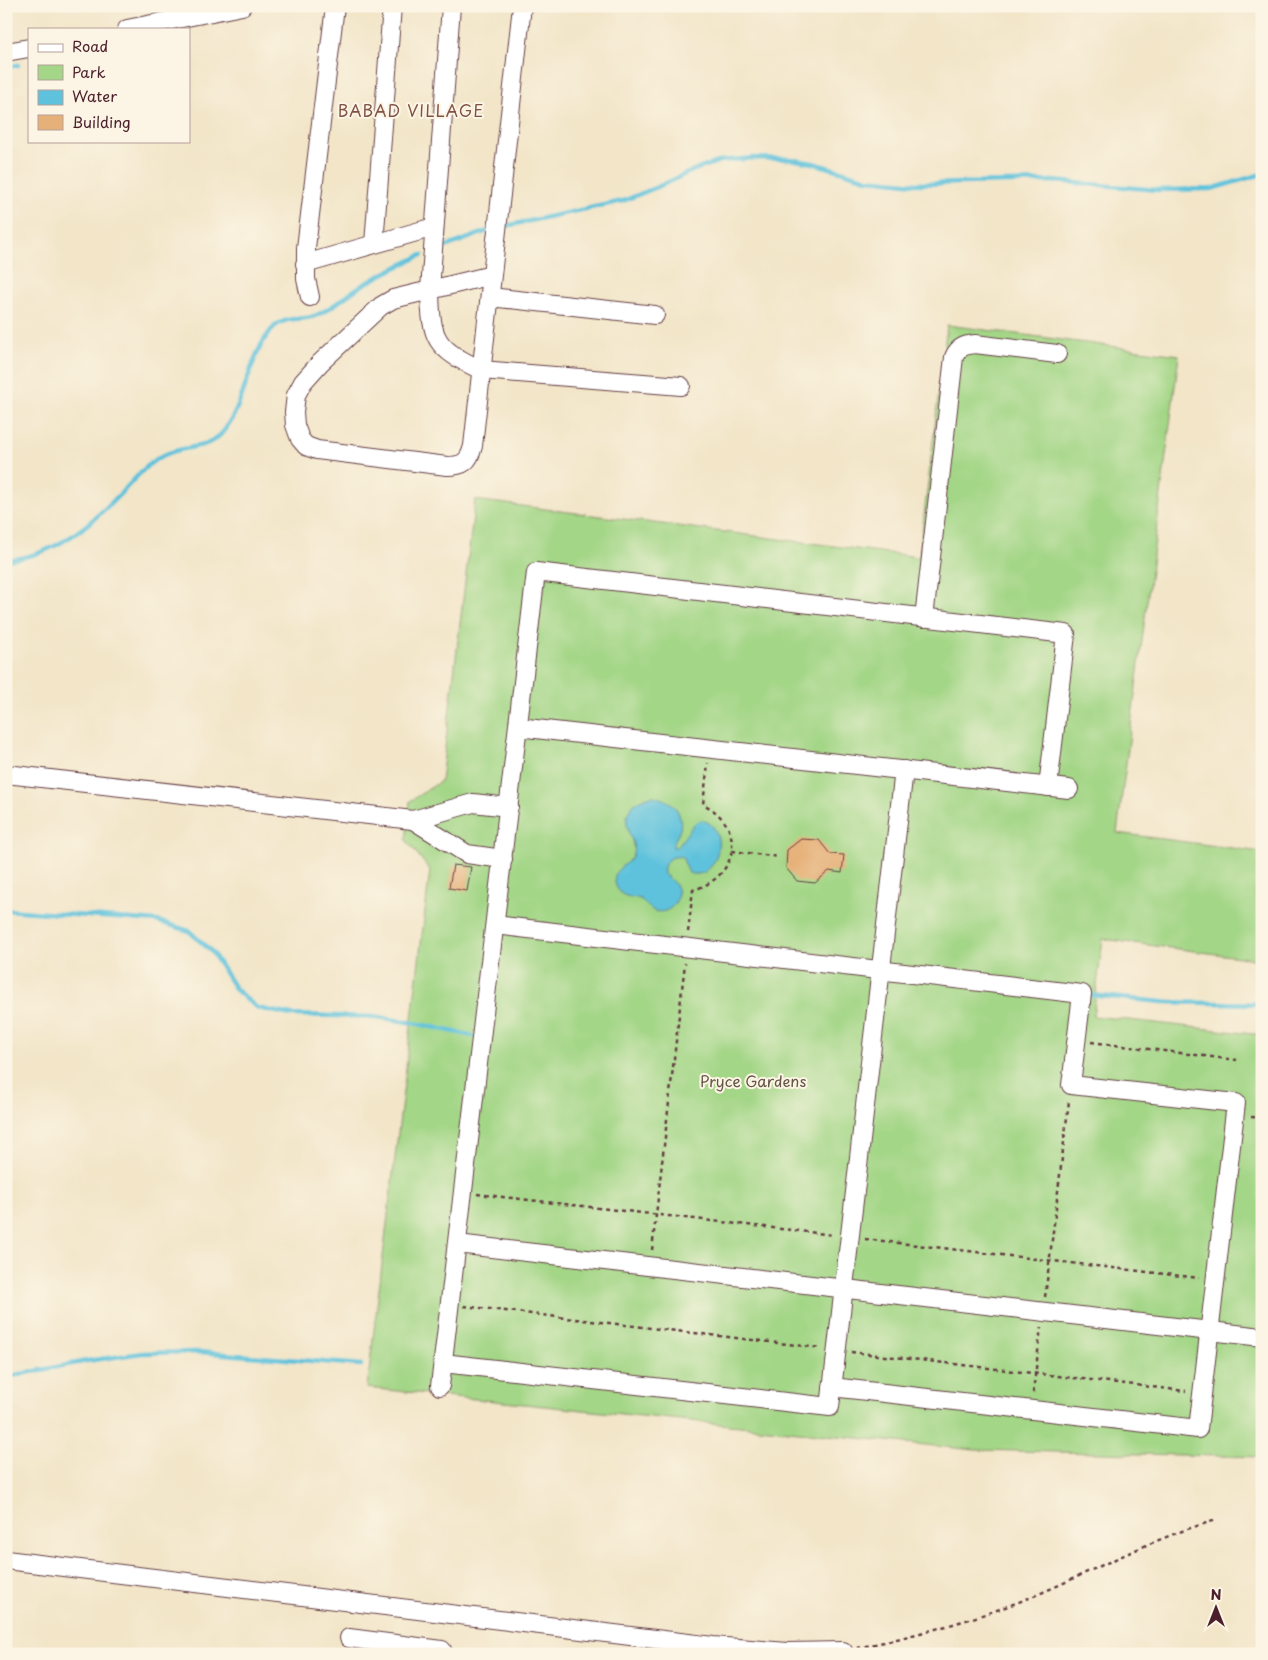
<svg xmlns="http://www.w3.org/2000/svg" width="1268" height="1660" viewBox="0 0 1268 1660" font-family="'Playpen Sans',sans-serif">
	<rect width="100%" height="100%" fill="#fcf5e5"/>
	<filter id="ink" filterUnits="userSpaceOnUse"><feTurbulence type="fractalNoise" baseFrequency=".02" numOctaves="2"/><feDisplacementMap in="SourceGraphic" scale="10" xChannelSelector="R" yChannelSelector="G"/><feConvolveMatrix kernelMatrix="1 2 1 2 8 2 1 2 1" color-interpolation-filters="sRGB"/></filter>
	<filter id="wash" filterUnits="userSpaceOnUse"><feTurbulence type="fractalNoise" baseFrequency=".0096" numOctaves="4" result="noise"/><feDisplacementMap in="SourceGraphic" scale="20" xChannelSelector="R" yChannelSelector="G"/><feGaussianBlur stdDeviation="1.12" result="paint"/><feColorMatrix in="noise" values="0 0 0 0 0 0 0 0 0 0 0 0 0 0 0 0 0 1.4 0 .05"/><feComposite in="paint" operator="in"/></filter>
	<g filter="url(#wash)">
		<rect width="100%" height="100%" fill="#f2e5c8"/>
		<polygon fill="#a3d686" stroke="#767a58" points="947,325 1179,355 1117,833 1262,852 1262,960 1103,939 1093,1016 1262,1035 1262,1457 975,1450 367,1388 430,870 406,840 410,801 441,781 475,500 919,557"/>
		<path fill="#5ec2dc" stroke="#547084" d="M652 796C669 798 684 810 680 829 678 836 673 841 673 847H677L694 824 701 820C731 825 719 883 689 873L682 857C670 855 662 862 664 874 669 879 675 882 677 889 681 902 668 915 655 911 648 909 646 902 640 899 631 896 622 898 617 888 605 861 644 869 631 838 621 817 629 801 652 796Z"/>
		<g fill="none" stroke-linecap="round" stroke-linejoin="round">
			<g stroke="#5ec2dc" stroke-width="4.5">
				<polyline points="6,67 18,65"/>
				<polyline points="506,226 623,201 662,185 692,171 720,161 753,158 790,159 813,163 867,179 915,184 1053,181 1158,190 1211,189 1262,174"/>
				<polyline points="440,249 490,230"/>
				<path d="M6 560C56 556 91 524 124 490 136 478 148 462 164 455 183 445 207 451 223 432 247 402 248 354 274 327 286 315 303 322 317 315 333 308 346 295 361 286 381 274 401 265 422 255"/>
				<polyline points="6,910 157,921 189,931 212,952 236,990 257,1008 291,1015 378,1017 414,1023 473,1036"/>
				<polyline points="1089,995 1162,1002 1262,1004"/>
				<polyline points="6,1377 87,1361 142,1353 198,1352 361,1365"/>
			</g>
		</g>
		<g id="blocks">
			<g fill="#e6b179">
				<polygon points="801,839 819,840 830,854 844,855 842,873 829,871 815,883 797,881 786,868 787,850"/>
				<polygon points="453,865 471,867 467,891 449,888"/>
			</g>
		</g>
	</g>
	<g filter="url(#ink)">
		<use href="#blocks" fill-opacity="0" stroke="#633d43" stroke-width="1"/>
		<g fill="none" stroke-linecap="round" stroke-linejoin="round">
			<defs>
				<g id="minor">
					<path d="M451 6 430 290C431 340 435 348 481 370L681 386"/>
					<polyline points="127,29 242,6"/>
					<polyline points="6,52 29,48"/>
					<polyline points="374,244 392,6"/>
					<polyline points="305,264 434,227"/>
					<path d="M492 275 393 299 381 306 320 363 303 382 296 395 294 412 295 425 300 439 306 446 317 450 447 466C463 466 469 462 473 446L522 6"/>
					<polyline points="310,297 306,279 306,248 335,6"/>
					<polyline points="490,297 655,315"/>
					<path d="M924 618 954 357C958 347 965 345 975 344L1057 354"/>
					<polyline points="518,727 1069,789"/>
					<polyline points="6,774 413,820 473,803 509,807"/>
					<polyline points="413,820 467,854 503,859"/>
					<polyline points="495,925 1082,994 1071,1085 1236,1103 1198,1429 832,1387"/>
					<polyline points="457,1244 1262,1337"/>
					<polyline points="443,1363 830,1407 904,770"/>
					<polyline points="440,1386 536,572 1066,634 1048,787"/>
					<polyline points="6,1560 713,1646 788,1652 843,1651"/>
					<polyline points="349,1638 442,1650 441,1654"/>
				</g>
			</defs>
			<use href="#minor" stroke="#633d43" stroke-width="20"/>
			<g stroke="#633d43" stroke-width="2.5" stroke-dasharray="4 4" stroke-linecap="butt">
				<polyline points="732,851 779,857"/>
				<path d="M688 932 693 890C739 877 747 826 703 804L708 763"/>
				<polyline points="1091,1042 1237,1060"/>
				<polyline points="1251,1117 1262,1118"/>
				<polyline points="477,1194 834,1235"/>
				<polyline points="865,1239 1199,1278"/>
				<polyline points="652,1250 685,963"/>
				<polyline points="1045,1297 1069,1101"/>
				<polyline points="464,1306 821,1348"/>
				<polyline points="851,1352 1186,1391"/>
				<polyline points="1033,1393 1041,1327"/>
				<path d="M857 1648C913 1636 970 1621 1024 1600 1089 1574 1150 1538 1217 1520"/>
				<polyline points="458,1651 478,1654"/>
			</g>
			<use href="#minor" stroke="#fff" stroke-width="18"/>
		</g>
	</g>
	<g text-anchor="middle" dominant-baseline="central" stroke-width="4" stroke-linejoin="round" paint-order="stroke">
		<g font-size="15" fill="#655646" stroke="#fcf5e5">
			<text x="753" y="1080">Pryce Gardens</text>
		</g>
		<g font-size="16" letter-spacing="1" fill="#815246" stroke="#fcf5e5">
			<text x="411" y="110">BABAD VILLAGE</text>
		</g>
	</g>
	<rect width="1268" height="1660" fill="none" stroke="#fcf5e5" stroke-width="25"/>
	<rect x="28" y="28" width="162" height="115" fill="#fcf5e5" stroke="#b59f9b"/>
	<rect x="38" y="44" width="25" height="8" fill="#ffffff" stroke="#b59f9b"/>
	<text x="72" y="52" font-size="15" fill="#4a1f2b">Road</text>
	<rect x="38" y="65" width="25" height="15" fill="#a3d686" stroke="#b59f9b"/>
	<text x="72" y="78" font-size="15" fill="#4a1f2b">Park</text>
	<rect x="38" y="90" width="25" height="15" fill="#5ec2dc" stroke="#b59f9b"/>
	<text x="72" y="102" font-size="15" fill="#4a1f2b">Water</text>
	<rect x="38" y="115" width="25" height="15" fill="#e6b179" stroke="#b59f9b"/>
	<text x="72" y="128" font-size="15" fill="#4a1f2b">Building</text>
	<g transform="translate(1216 1608)" stroke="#fcf5e5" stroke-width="4" paint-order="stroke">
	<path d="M0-4L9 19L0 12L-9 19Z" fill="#4a1f2b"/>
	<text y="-8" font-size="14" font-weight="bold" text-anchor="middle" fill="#4a1f2b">N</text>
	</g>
</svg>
